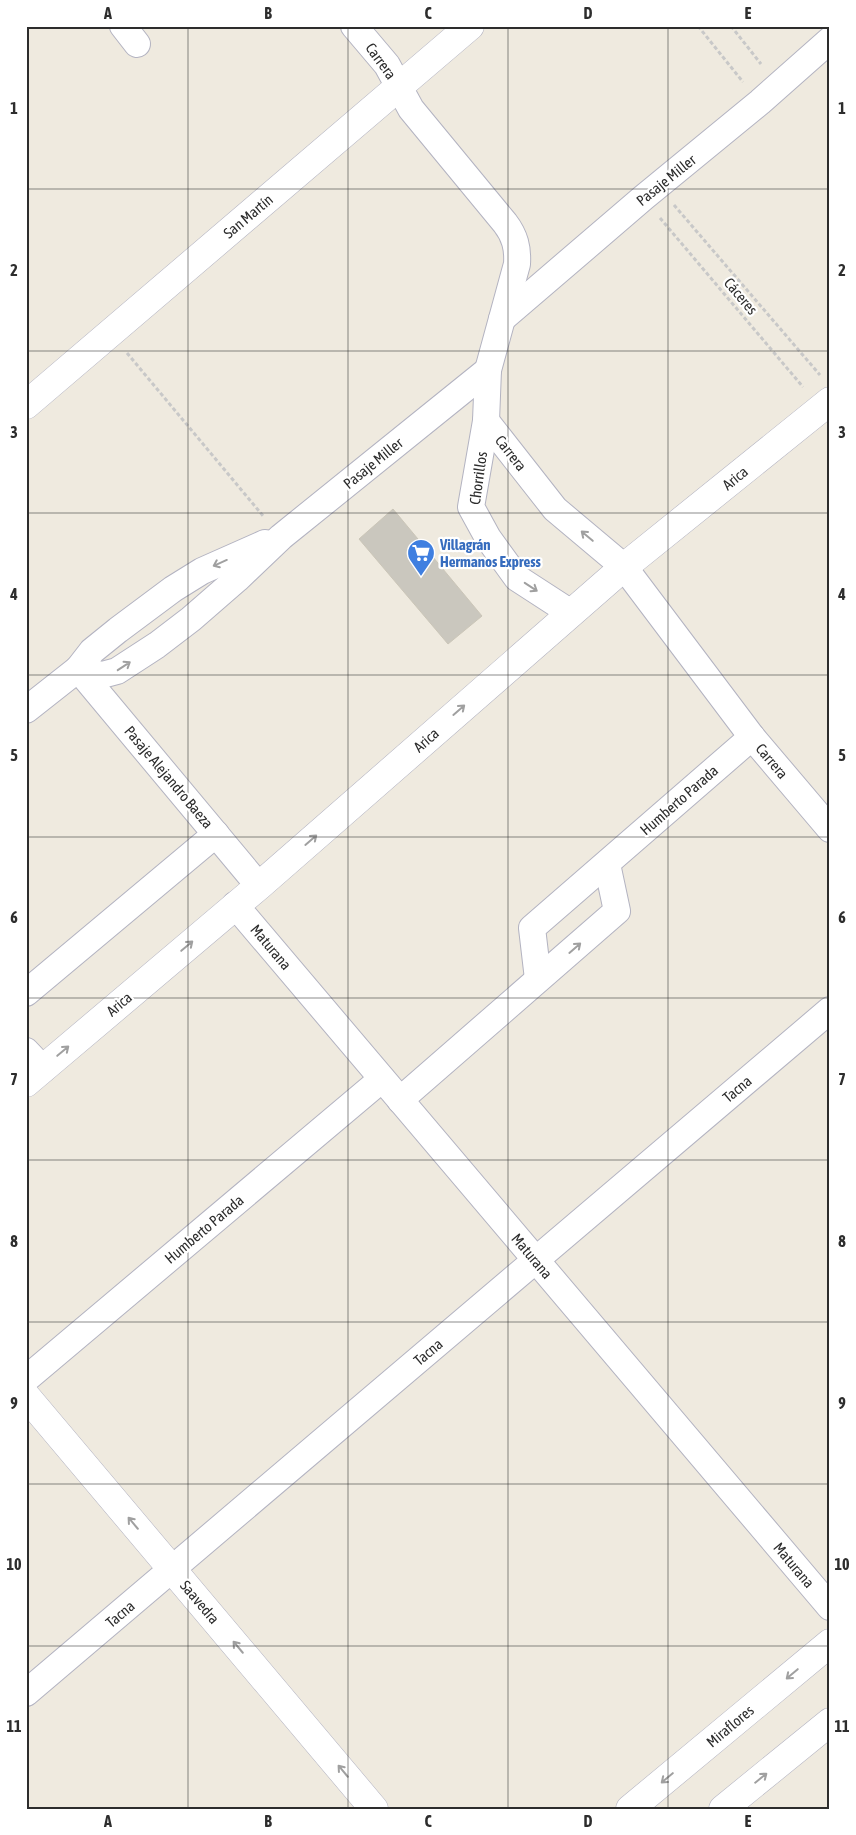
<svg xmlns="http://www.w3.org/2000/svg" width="856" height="1835" viewBox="0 0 856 1835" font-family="'Asap Condensed',sans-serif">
	<rect width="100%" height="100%" fill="#efeadf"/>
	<polygon fill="#cac7be" stroke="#cbc6b8" points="393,509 482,616 448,644 359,539"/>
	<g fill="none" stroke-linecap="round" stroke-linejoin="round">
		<defs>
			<g id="minor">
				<polyline points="123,26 137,44"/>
				<path d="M354 26 387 65 411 109 505 223C515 236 518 248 517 264L488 370 486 421 471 507 488 538 517 578 571 613"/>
				<polyline points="502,319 643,198 760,102 830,40"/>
				<polyline points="486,421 555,509 624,567 752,737 830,829"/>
				<polyline points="78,669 102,675 117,671 157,645 191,619 237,579 281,537 488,370"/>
				<polyline points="78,669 259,886"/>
				<polyline points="26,710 78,669 92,651 118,630 173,589 202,571 265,543"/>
				<polyline points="235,905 830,1607"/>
				<polyline points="538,979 532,928 752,737"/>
				<polyline points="26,993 216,834"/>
				<polyline points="26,1051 43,1069"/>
				<polyline points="400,1100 617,911 607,864"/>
				<polyline points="26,1379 382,1079"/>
				<polyline points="26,1693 830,1010"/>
			</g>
			<g id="tertiary">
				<polyline points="26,405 470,26"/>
				<polyline points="26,1083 259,886 624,567 830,401"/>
				<polyline points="26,1396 374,1809"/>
				<polyline points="723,1809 830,1722"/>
			</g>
			<polyline id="secondary" points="630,1809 830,1643"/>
		</defs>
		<use href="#minor" stroke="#b3b3c1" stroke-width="28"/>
		<use href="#tertiary" stroke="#b3b3c1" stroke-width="29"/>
		<use href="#secondary" stroke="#b3b3c1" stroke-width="29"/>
		<g stroke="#c8c8c8" stroke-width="3" stroke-dasharray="4 2.5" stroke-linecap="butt">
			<polyline points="698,26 743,82"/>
			<polyline points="731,26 761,64"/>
			<polyline points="674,205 820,375"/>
			<polyline points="660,218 803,387"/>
			<polyline points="127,353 264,517"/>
		</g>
		<use href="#minor" stroke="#fff" stroke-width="26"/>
		<use href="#tertiary" stroke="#fff" stroke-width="28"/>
		<use href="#secondary" stroke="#fff" stroke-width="28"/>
	</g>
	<defs><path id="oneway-shaft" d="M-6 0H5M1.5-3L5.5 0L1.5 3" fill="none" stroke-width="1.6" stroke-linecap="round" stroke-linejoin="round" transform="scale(1.25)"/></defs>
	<g stroke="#a0a0a0">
		<use href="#oneway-shaft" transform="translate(587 536) rotate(-140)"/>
		<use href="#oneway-shaft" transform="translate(220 563) rotate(156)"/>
		<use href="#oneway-shaft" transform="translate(531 587) rotate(33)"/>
		<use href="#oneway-shaft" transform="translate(124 666) rotate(-33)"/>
		<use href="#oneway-shaft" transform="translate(459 710) rotate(-41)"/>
		<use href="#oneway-shaft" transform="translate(311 840) rotate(-41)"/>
		<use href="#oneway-shaft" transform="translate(187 946) rotate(-40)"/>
		<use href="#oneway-shaft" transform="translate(575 948) rotate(-41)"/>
		<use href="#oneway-shaft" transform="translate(63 1051) rotate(-40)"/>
		<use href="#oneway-shaft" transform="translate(133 1523) rotate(-130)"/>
		<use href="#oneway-shaft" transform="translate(238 1647) rotate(-130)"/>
		<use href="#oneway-shaft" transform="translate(792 1674) rotate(140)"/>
		<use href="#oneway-shaft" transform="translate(343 1771) rotate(-130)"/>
		<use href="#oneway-shaft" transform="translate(667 1778) rotate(140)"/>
		<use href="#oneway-shaft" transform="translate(761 1778) rotate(-39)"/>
	</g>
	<path fill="none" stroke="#2d2d2d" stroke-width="1" stroke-opacity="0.55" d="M188 26V1809M348 26V1809M508 26V1809M668 26V1809M26 189H830M26 351H830M26 513H830M26 675H830M26 837H830M26 998H830M26 1160H830M26 1322H830M26 1484H830M26 1646H830"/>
	<defs>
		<symbol id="supermarket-pin" viewBox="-11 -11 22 30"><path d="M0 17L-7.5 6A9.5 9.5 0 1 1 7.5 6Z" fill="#3f7fe0" stroke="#fff"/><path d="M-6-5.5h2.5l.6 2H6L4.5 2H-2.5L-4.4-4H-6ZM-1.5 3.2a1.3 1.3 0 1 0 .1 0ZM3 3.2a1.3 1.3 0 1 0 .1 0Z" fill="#fff"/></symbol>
	</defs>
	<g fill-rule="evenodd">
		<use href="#supermarket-pin" x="405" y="537" width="32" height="43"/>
	</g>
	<g text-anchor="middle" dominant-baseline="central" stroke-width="4.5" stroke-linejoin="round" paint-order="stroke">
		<g font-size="15" fill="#2d2d2d" stroke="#fff">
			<text transform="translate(381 61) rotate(54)">Carrera</text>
			<text transform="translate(666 180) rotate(-39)">Pasaje Miller</text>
			<text transform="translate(248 216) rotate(-40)">San Martín</text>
			<text transform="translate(741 296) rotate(50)">Cáceres</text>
			<text transform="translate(511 453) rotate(52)">Carrera</text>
			<text transform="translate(373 463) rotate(-39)">Pasaje Miller</text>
			<text transform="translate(478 478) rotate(-82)">Chorrillos</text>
			<text transform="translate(735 478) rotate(-39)">Arica</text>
			<text transform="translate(426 740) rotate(-41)">Arica</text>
			<text transform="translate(772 761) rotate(50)">Carrera</text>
			<text transform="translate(169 777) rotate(50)">Pasaje Alejandro Baeza</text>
			<text transform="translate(679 800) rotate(-41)">Humberto Parada</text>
			<text transform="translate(271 947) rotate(50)">Maturana</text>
			<text transform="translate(119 1004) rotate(-40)">Arica</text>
			<text transform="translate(737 1089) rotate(-40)">Tacna</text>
			<text transform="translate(204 1229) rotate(-40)">Humberto Parada</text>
			<text transform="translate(532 1256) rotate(50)">Maturana</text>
			<text transform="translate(428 1352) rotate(-40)">Tacna</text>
			<text transform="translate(794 1565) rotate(50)">Maturana</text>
			<text transform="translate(200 1602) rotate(50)">Saavedra</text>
			<text transform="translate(120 1614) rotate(-40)">Tacna</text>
			<text transform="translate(730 1726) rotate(-40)">Miraflores</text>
		</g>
		<g font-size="15" font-weight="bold" fill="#366cbe" stroke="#fff" text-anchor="start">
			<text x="440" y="544">Villagrán<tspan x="440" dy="17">Hermanos Express</tspan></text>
		</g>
	</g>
	<rect width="856" height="1835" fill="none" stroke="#ffffff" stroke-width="55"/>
	<rect x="28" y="28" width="800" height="1780" fill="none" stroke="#2d2d2d" stroke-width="2"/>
	<g font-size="16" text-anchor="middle" font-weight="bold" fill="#2d2d2d">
		<text x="108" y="19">A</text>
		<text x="268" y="19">B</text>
		<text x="428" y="19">C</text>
		<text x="588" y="19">D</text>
		<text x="748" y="19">E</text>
		<text x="14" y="114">1</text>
		<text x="842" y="114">1</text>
		<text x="14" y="276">2</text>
		<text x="842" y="276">2</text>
		<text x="14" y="438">3</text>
		<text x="842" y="438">3</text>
		<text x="14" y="600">4</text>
		<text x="842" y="600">4</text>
		<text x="14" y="761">5</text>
		<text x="842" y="761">5</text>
		<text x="14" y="923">6</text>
		<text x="842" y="923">6</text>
		<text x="14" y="1085">7</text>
		<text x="842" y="1085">7</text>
		<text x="14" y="1247">8</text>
		<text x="842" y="1247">8</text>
		<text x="14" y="1409">9</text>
		<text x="842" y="1409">9</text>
		<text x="14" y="1570">10</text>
		<text x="842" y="1570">10</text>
		<text x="14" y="1732">11</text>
		<text x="842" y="1732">11</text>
		<text x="108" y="1827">A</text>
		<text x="268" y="1827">B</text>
		<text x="428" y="1827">C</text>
		<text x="588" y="1827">D</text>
		<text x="748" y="1827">E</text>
	</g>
</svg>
